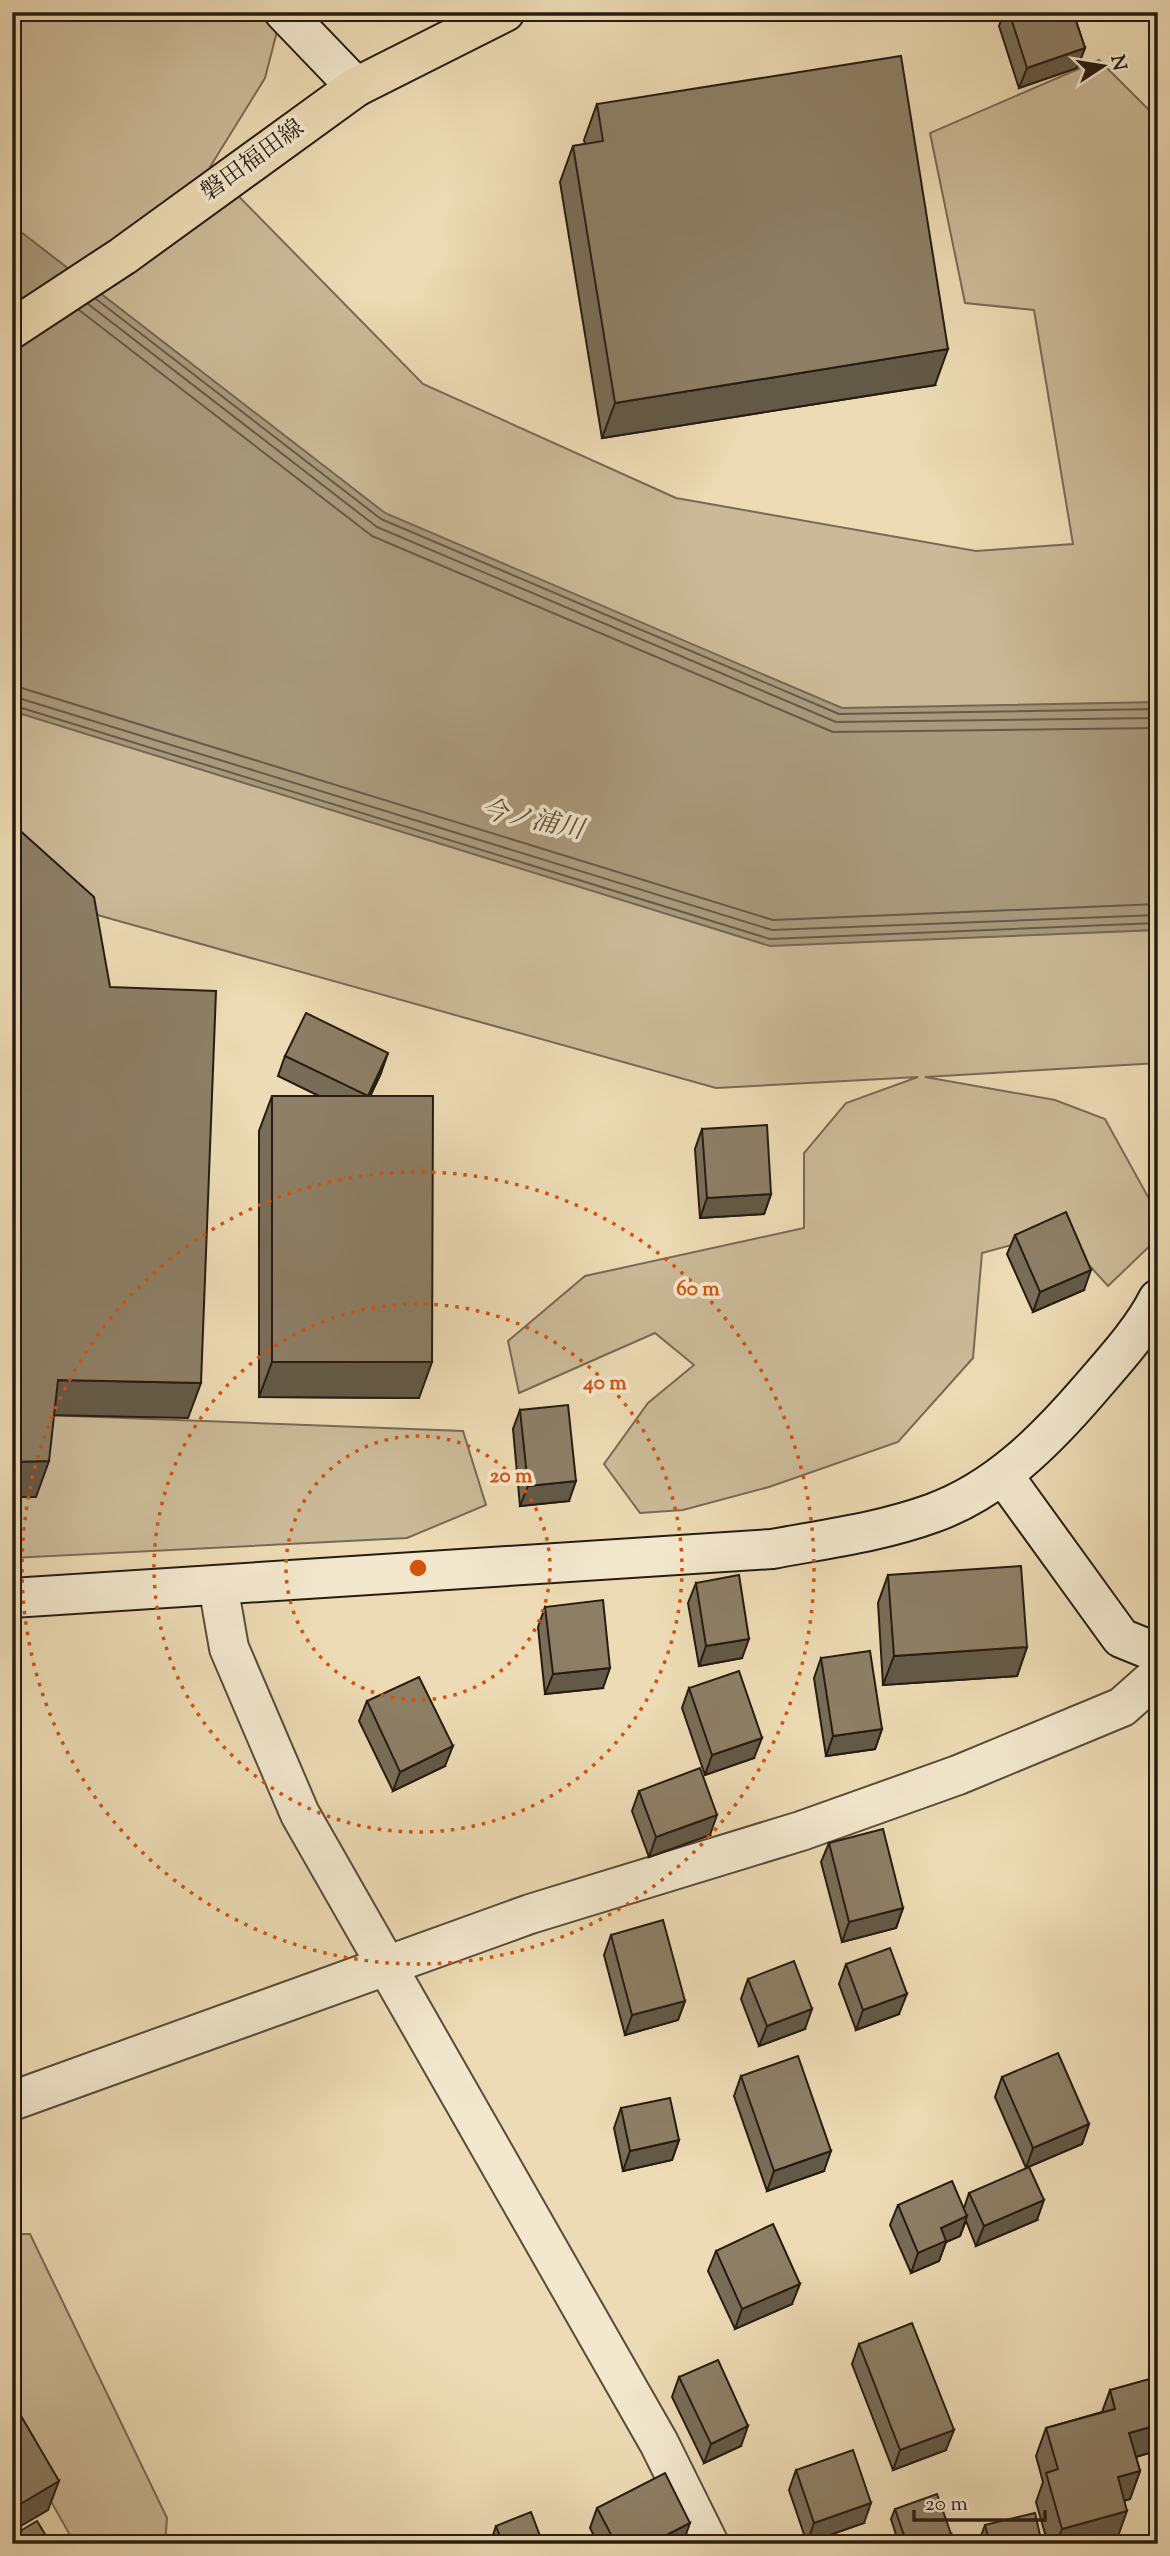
<svg xmlns="http://www.w3.org/2000/svg" width="1170" height="2556" viewBox="0 0 1170 2556" font-family="'Sorts Mill Goudy','Noto Serif JP',serif">
	<rect width="100%" height="100%" fill="#ecdbb4"/>
	<filter id="stains"><feTurbulence type="fractalNoise" baseFrequency=".00286" numOctaves="4"/><feColorMatrix values="0 0 0 0 .2 0 0 0 0 .09 0 0 0 0 .02 0 0 0 .5 -.17"/></filter>
	<radialGradient id="worn" r=".72"><stop offset=".6" stop-color="#630" stop-opacity="0"/><stop offset="1" stop-color="#630" stop-opacity=".3"/></radialGradient>
	<g fill="#cbba98" stroke="#796a55" stroke-width="2">
		<polygon points="12,12 282,12 265,78 210,167 423,384 676,498 976,551 1073,544 1034,310 965,303 930,133 1099,60 1158,119 1158,1063 925,1077 1055,1100 1105,1119 1158,1215 1158,1238 1108,1286 1059,1232 982,1253 973,1358 898,1442 769,1487 683,1510 640,1513 604,1464 648,1403 694,1365 655,1333 519,1393 508,1341 585,1276 804,1228 804,1153 846,1103 918,1077 716,1088 33,897 12,900"/>
		<polygon points="45,1415 463,1431 486,1505 407,1538 12,1558 12,1497"/>
		<polygon points="12,2234 30,2234 167,2518 165,2544 75,2544 12,2432 12,2400 17,2395 12,2385"/>
	</g>
	<polygon fill="#a99a7d" stroke="#756752" stroke-width="2" points="12,225 385,513 842,708 1158,702 1158,930 770,946 12,711"/>
	<g fill="none" stroke-linecap="round" stroke-linejoin="round">
		<g stroke="#685a48" stroke-width="2">
			<polyline points="96,299 381,519 839,714 1158,709"/>
			<polyline points="88,304 377,527 836,722 1158,718"/>
			<polyline points="79,310 372,536 833,732 1158,728"/>
			<polyline points="12,685 773,920 1158,904"/>
			<polyline points="12,696 772,930 1158,915"/>
			<polyline points="12,705 770,939 1158,923"/>
		</g>
		<defs>
			<g id="street">
				<polyline points="218,1585 229,1648 300,1814 659,2443 709,2544"/>
				<polyline points="12,2101 530,1914 801,1831 958,1775 1122,1707 1158,1675"/>
			</g>
			<g id="secondary">
				<polyline points="284,12 356,87"/>
				<polyline points="1003,1475 1121,1638 1158,1653"/>
				<path d="M12 1598 772 1549C826 1539 881 1532 933 1513 997 1490 1047 1439 1090 1389 1113 1362 1142 1331 1158 1299"/>
			</g>
			<polyline id="primary" points="12,329 123,256 356,87 505,12"/>
		</defs>
		<use href="#street" stroke="#584b3a" stroke-width="42"/>
		<use href="#secondary" stroke="#271b12" stroke-width="42"/>
		<use href="#primary" stroke="#271b12" stroke-width="42"/>
		<use href="#street" stroke="#f3e8ce" stroke-width="38"/>
		<use href="#secondary" stroke="#f3e8ce" stroke-width="38"/>
		<use href="#primary" stroke="#ecdbb4" stroke-width="38"/>
	</g>
	<g fill="#796d58" stroke="#271b12" stroke-width="2">
		<polygon points="1004,12 1073,12 1085,48 1077,68 1019,88 999,26"/>
		<polygon points="597,104 935,385 602,438 560,182 573,146 585,144 584,140"/>
		<polygon points="285,1056 381,1073 370,1096 419,1398 259,1397 259,1131 272,1096 319,1096 278,1076"/>
		<polygon points="702,1129 771,1194 764,1214 700,1218 695,1149"/>
		<polygon points="1015,1235 1084,1290 1033,1312 1007,1254"/>
		<polygon points="520,1410 569,1501 520,1506 513,1429"/>
		<polygon points="888,1575 1027,1647 1017,1676 883,1685 878,1603"/>
		<polygon points="696,1583 742,1658 699,1666 688,1603"/>
		<polygon points="545,1607 603,1688 545,1694 538,1627"/>
		<polygon points="821,1658 882,1729 875,1749 826,1756 814,1678"/>
		<polygon points="689,1688 754,1758 705,1775 682,1708"/>
		<polygon points="367,1701 445,1766 393,1791 359,1721"/>
		<polygon points="639,1791 710,1835 649,1857 632,1811"/>
		<polygon points="829,1843 903,1908 896,1928 842,1942 821,1862"/>
		<polygon points="611,1935 685,2001 678,2020 625,2035 604,1955"/>
		<polygon points="846,1964 899,2014 856,2030 839,1984"/>
		<polygon points="748,1979 805,2029 759,2046 741,1999"/>
		<polygon points="741,2076 824,2171 767,2191 734,2096"/>
		<polygon points="1002,2077 1089,2124 1082,2144 1026,2168 995,2097"/>
		<polygon points="621,2108 679,2140 672,2160 623,2171 614,2128"/>
		<polygon points="969,2193 1037,2220 976,2246 966,2221 960,2236 946,2242 939,2261 911,2273 890,2225 898,2205 964,2208"/>
		<polygon points="716,2251 792,2304 735,2329 708,2271"/>
		<polygon points="859,2344 946,2450 893,2470 852,2364"/>
		<polygon points="679,2377 741,2446 704,2463 672,2397"/>
		<polygon points="1110,2390 1156,2451 1136,2457 1140,2471 1130,2499 1124,2501 1117,2539 1099,2544 1048,2544 1036,2502 1043,2482 1036,2456 1046,2428 1102,2412"/>
		<polygon points="796,2470 864,2523 807,2543 789,2490"/>
		<polygon points="597,2508 683,2543 681,2544 598,2544 590,2528"/>
		<polygon points="895,2509 951,2534 947,2544 899,2544 891,2519"/>
		<polygon points="985,2525 1042,2544 978,2544"/>
		<polygon points="496,2526 543,2544 490,2544"/>
	</g>
	<g fill="#635947" stroke="#271b12" stroke-width="2">
		<polygon points="1085,48 1077,68 1019,88 1027,68"/>
		<polygon points="948,349 935,385 602,438 615,403"/>
		<polygon points="388,1053 381,1073 361,1116 368,1096"/>
		<polygon points="771,1194 764,1214 700,1218 707,1198"/>
		<polygon points="1091,1270 1084,1290 1033,1312 1040,1292"/>
		<polygon points="272,1362 432,1362 419,1398 259,1397"/>
		<polygon points="58,1380 201,1383 188,1418 45,1415"/>
		<polygon points="49,1461 36,1497 12,1497 12,1462"/>
		<polygon points="576,1481 569,1501 520,1506 528,1486"/>
		<polygon points="749,1639 742,1658 699,1666 706,1646"/>
		<polygon points="1027,1647 1017,1676 883,1685 894,1656"/>
		<polygon points="610,1668 603,1688 545,1694 553,1674"/>
		<polygon points="882,1729 875,1749 826,1756 833,1736"/>
		<polygon points="762,1738 754,1758 705,1775 712,1755"/>
		<polygon points="453,1746 445,1766 393,1791 400,1772"/>
		<polygon points="717,1815 710,1835 649,1857 656,1837"/>
		<polygon points="903,1908 896,1928 842,1942 849,1922"/>
		<polygon points="907,1994 899,2014 856,2030 863,2010"/>
		<polygon points="685,2001 678,2020 625,2035 632,2015"/>
		<polygon points="812,2009 805,2029 759,2046 767,2026"/>
		<polygon points="1089,2124 1082,2144 1026,2168 1033,2148"/>
		<polygon points="679,2140 672,2160 623,2171 630,2151"/>
		<polygon points="831,2151 824,2171 767,2191 774,2171"/>
		<polygon points="1044,2200 1037,2220 976,2246 984,2226"/>
		<polygon points="967,2216 960,2236 946,2242 939,2261 911,2273 918,2253 941,2228"/>
		<polygon points="800,2284 792,2304 735,2329 742,2309"/>
		<polygon points="1158,2425 1158,2446 1156,2451 1119,2462 1129,2433"/>
		<polygon points="748,2426 741,2446 704,2463 711,2444"/>
		<polygon points="954,2430 946,2450 893,2470 900,2450"/>
		<polygon points="1140,2471 1130,2499 1107,2506 1118,2477"/>
		<polygon points="59,2481 48,2510 12,2531 12,2509"/>
		<polygon points="871,2503 864,2523 807,2543 814,2523"/>
		<polygon points="1127,2511 1117,2539 1099,2544 1056,2544 1062,2529"/>
		<polygon points="690,2523 683,2543 681,2544 649,2544"/>
		<polygon points="951,2534 947,2544 922,2544"/>
	</g>
	<g fill="#8d7f66" stroke="#271b12" stroke-width="2">
		<polygon points="1009,12 1073,12 1085,48 1027,68"/>
		<polygon points="901,56 948,349 615,403 573,146 603,141 597,104"/>
		<polygon points="12,827 16,827 94,897 110,987 216,991 201,1383 58,1380 49,1461 12,1462"/>
		<polygon points="306,1013 388,1053 368,1096 285,1056"/>
		<polygon points="272,1096 433,1096 432,1362 272,1362"/>
		<polygon points="767,1125 771,1194 707,1198 702,1129"/>
		<polygon points="1066,1212 1091,1270 1040,1292 1015,1235"/>
		<polygon points="568,1405 576,1481 528,1486 520,1410"/>
		<polygon points="1021,1566 1027,1647 894,1656 888,1575"/>
		<polygon points="739,1575 749,1639 706,1646 696,1583"/>
		<polygon points="603,1600 610,1668 553,1674 545,1607"/>
		<polygon points="870,1651 882,1729 833,1736 821,1658"/>
		<polygon points="739,1671 762,1738 712,1755 689,1688"/>
		<polygon points="419,1677 453,1746 400,1772 367,1701"/>
		<polygon points="700,1768 717,1815 656,1837 639,1791"/>
		<polygon points="883,1829 903,1908 849,1922 829,1843"/>
		<polygon points="663,1920 685,2001 632,2015 611,1935"/>
		<polygon points="890,1948 907,1994 863,2010 846,1964"/>
		<polygon points="794,1961 812,2009 767,2026 748,1979"/>
		<polygon points="1058,2053 1089,2124 1033,2148 1002,2077"/>
		<polygon points="798,2056 831,2151 774,2171 741,2076"/>
		<polygon points="670,2098 679,2140 630,2151 621,2108"/>
		<polygon points="1029,2167 1044,2200 984,2226 969,2193"/>
		<polygon points="952,2181 967,2216 941,2228 946,2241 918,2253 898,2205"/>
		<polygon points="773,2224 800,2284 742,2309 716,2251"/>
		<polygon points="912,2323 954,2430 900,2450 859,2344"/>
		<polygon points="718,2360 748,2426 711,2444 679,2377"/>
		<polygon points="1153,2378 1158,2395 1158,2425 1129,2433 1140,2471 1118,2477 1127,2511 1062,2529 1046,2473 1058,2469 1046,2428 1115,2409 1110,2390"/>
		<polygon points="17,2409 59,2481 12,2509 12,2412"/>
		<polygon points="853,2450 871,2503 814,2523 796,2470"/>
		<polygon points="665,2473 690,2523 649,2544 616,2544 597,2508"/>
		<polygon points="937,2494 951,2534 922,2544 907,2544 895,2509"/>
		<polygon points="531,2512 543,2544 503,2544 496,2526"/>
		<polygon points="1035,2513 1042,2544 990,2544 985,2525"/>
		<polygon points="37,2521 51,2544 12,2544 12,2536"/>
	</g>
	<g fill="none" stroke="#d5530d" stroke-width="3.5" stroke-dasharray="3.5 7">
		<circle cx="418" cy="1568" r="132"/>
		<circle cx="418" cy="1568" r="264"/>
		<circle cx="418" cy="1568" r="396"/>
	</g>
	<g text-anchor="middle" dominant-baseline="central" stroke-width="7" stroke-linejoin="round" paint-order="stroke">
		<g font-size="24" fill="#271b12" stroke="#f3e8ce">
			<text transform="translate(253 161) rotate(-36)">磐田福田線</text>
		</g>
		<g font-size="26" font-style="italic" fill="#5b4e3d" stroke="#f3e8ce">
			<text transform="translate(532 821) rotate(12)">今ノ浦川</text>
		</g>
	</g>
	<circle cx="418" cy="1568" r="10" fill="#d5530d" stroke="#f3e8ce" stroke-width="3.5"/>
	<g font-size="21" text-anchor="middle" font-weight="bold" fill="#d5530d" stroke="#f3e8ce" stroke-width="7" stroke-linejoin="round" paint-order="stroke">
		<text x="698" y="1295">60 m</text>
		<text x="605" y="1389">40 m</text>
		<text x="511" y="1482">20 m</text>
	</g>
	<rect width="1170" height="2556" fill="none" stroke="#ecdbb4" stroke-width="42"/>
	<rect x="14" y="14" width="1142" height="2528" fill="none" stroke="#271b12" stroke-width="3.5"/>
	<rect x="21" y="21" width="1128" height="2514" fill="none" stroke="#271b12" stroke-width="2"/>
	<g transform="translate(1103 66) rotate(78)" stroke="#f3e8ce" stroke-width="5" paint-order="stroke">
	<path d="M0-5L12 26L0 18L-12 26Z" fill="#271b12"/>
	<text y="-10" font-size="19" font-weight="bold" text-anchor="middle" fill="#271b12">N</text>
	</g>
	<path d="M914 2510v10h131v-10" fill="none" stroke="#271b12" stroke-width="3.5"/>
	<text x="925" y="2510" font-size="21" fill="#271b12" stroke="#f3e8ce" stroke-width="5" paint-order="stroke">20 m</text>
	<rect width="100%" height="100%" filter="url(#stains)"/>
	<rect width="100%" height="100%" fill="url(#worn)"/>
</svg>
